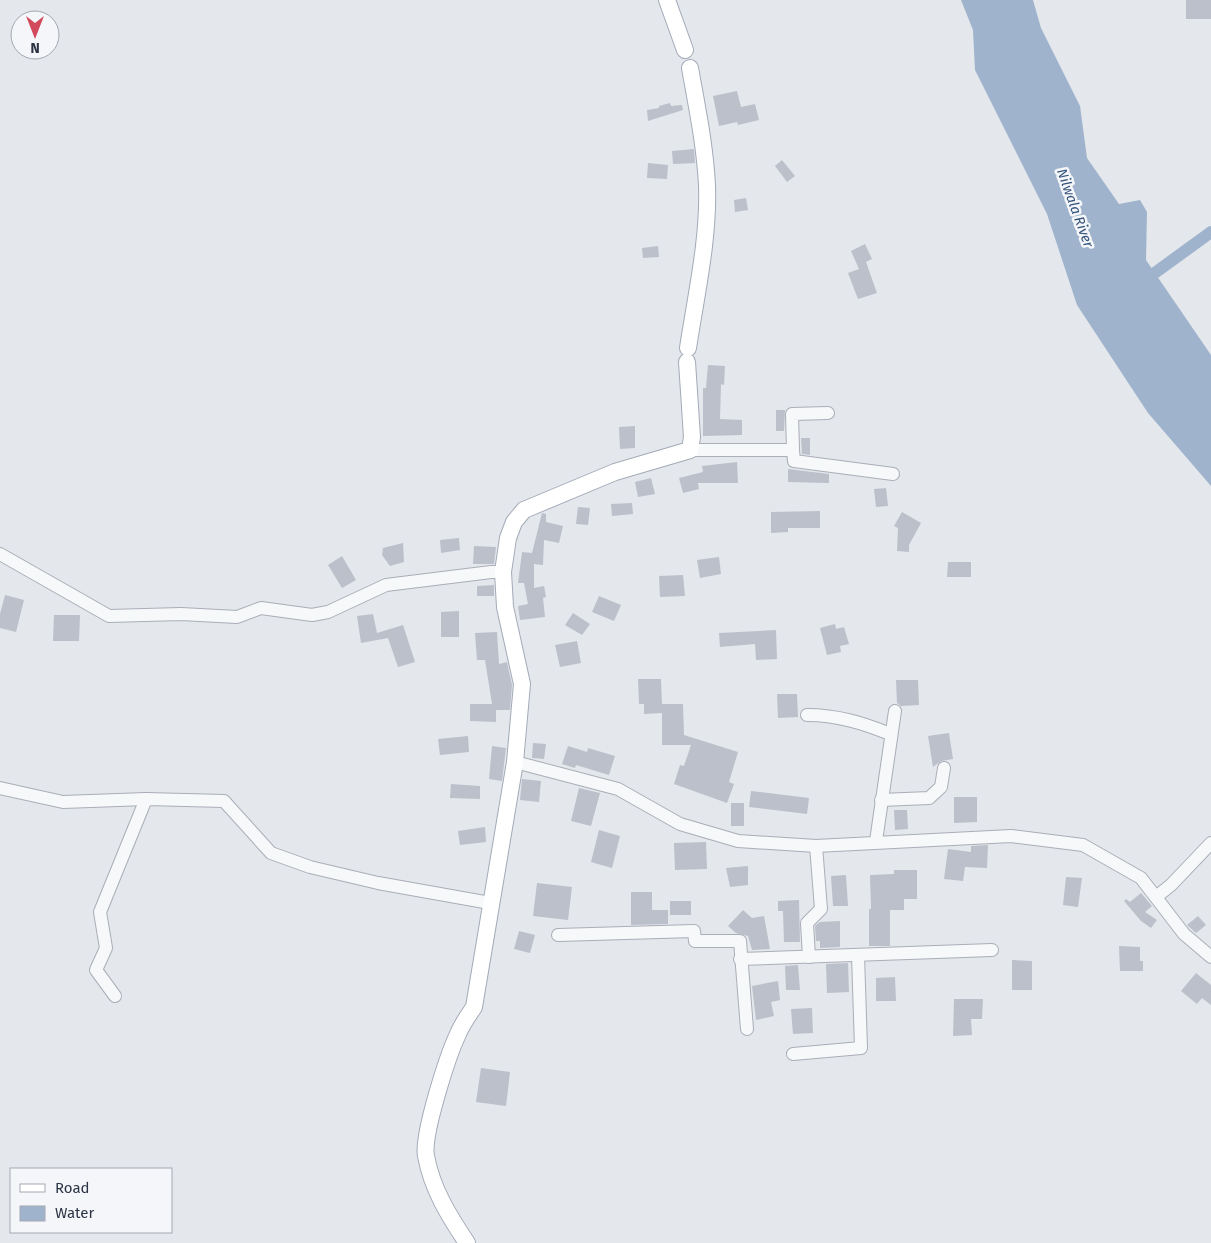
<svg xmlns="http://www.w3.org/2000/svg" width="1211" height="1243" viewBox="0 0 1211 1243" font-family="'Fira Sans',sans-serif">
	<rect width="100%" height="100%" fill="#e4e7ec"/>
	<polygon fill="#9fb4cc" points="961,0 1033,0 1041,28 1080,106 1087,158 1119,204 1140,200 1147,212 1146,260 1211,355 1211,486 1148,413 1077,305 1047,214 975,70 973,30"/>
	<g fill="none" stroke-linecap="round" stroke-linejoin="round">
		<polyline stroke="#9fb4cc" stroke-width="12" points="1141,283 1211,232"/>
	</g>
	<g fill="#bbc0ca">
		<rect x="1186" y="0" width="25" height="19"/>
		<polygon points="737,91 741,107 755,104 759,120 738,125 737,122 719,126 713,96"/>
		<polygon points="670,103 671,106 682,105 683,110 648,121 647,110 659,108 659,106"/>
		<polygon points="694,149 695,163 673,164 672,151"/>
		<polygon points="782,160 795,176 787,182 775,166"/>
		<polygon points="648,163 668,165 667,179 647,178"/>
		<polygon points="746,198 748,210 735,212 734,200"/>
		<polygon points="865,244 872,259 866,262 877,293 858,299 848,273 859,269 851,251"/>
		<polygon points="658,246 659,257 643,258 642,248"/>
		<polygon points="708,365 725,366 724,385 721,384 720,419 742,420 742,435 703,436 703,388 706,388"/>
		<polygon points="776,410 785,410 784,431 776,431"/>
		<polygon points="635,426 635,448 620,449 619,427"/>
		<polygon points="801,438 810,438 810,455 802,454"/>
		<polygon points="737,462 738,483 698,483 699,489 683,493 679,478 703,472 702,466"/>
		<polygon points="788,469 829,474 829,483 788,482"/>
		<polygon points="651,478 655,494 638,497 635,482"/>
		<polygon points="886,488 888,506 876,507 874,489"/>
		<polygon points="632,503 633,514 612,516 611,504"/>
		<polygon points="578,507 590,508 588,525 576,524"/>
		<polygon points="820,511 820,528 788,528 788,532 771,533 771,512"/>
		<polygon points="902,512 921,523 909,545 909,552 897,551 898,528 894,526"/>
		<polygon points="542,513 546,514 546,522 563,526 559,543 544,540 543,565 534,564 534,588 544,586 546,597 543,598 545,617 520,620 518,606 528,604 524,583 518,583 522,552 532,553"/>
		<polygon points="459,538 460,550 441,553 440,540"/>
		<polygon points="403,543 404,562 390,566 382,555 383,548"/>
		<polygon points="474,546 496,547 494,564 473,564"/>
		<polygon points="342,556 356,580 342,588 328,565"/>
		<polygon points="719,557 721,574 700,578 697,560"/>
		<polygon points="948,562 971,562 971,577 947,577"/>
		<polygon points="683,575 685,596 660,597 659,576"/>
		<polygon points="494,585 494,596 477,596 477,586"/>
		<polygon points="5,595 24,600 16,632 0,628 0,614"/>
		<polygon points="599,596 621,605 614,621 592,612"/>
		<polygon points="459,611 459,637 441,637 441,612"/>
		<polygon points="573,613 590,624 582,635 565,625"/>
		<polygon points="373,614 377,633 403,625 415,662 398,667 388,638 361,643 357,616"/>
		<polygon points="54,615 80,615 79,641 53,641"/>
		<polygon points="835,624 836,629 844,627 849,644 840,646 841,652 827,655 820,628"/>
		<polygon points="776,630 777,659 756,660 755,644 720,647 719,633"/>
		<polygon points="497,632 499,664 507,662 512,685 510,710 496,710 496,722 470,721 470,704 492,704 485,660 477,660 475,633"/>
		<polygon points="577,641 581,663 560,667 555,645"/>
		<polygon points="638,679 661,679 662,704 683,704 684,735 738,752 729,782 734,784 727,803 674,784 680,765 684,766 691,745 662,745 662,713 644,714 644,704 639,704"/>
		<polygon points="896,680 918,680 919,705 901,706 897,703"/>
		<polygon points="777,694 797,694 798,717 778,718"/>
		<polygon points="949,733 953,759 941,761 933,767 928,736"/>
		<polygon points="468,736 469,752 440,755 438,739"/>
		<polygon points="533,743 546,744 544,759 532,758"/>
		<polygon points="492,746 506,748 502,781 489,779"/>
		<polygon points="568,746 587,752 588,748 615,756 609,775 576,765 575,768 562,764"/>
		<polygon points="522,779 541,781 539,802 520,800"/>
		<polygon points="451,784 480,786 480,799 450,798"/>
		<polygon points="579,788 600,793 591,826 571,821"/>
		<polygon points="751,791 809,798 807,814 749,807"/>
		<polygon points="954,797 977,797 977,822 954,823"/>
		<rect x="731" y="803" width="13" height="23"/>
		<polygon points="894,810 907,810 908,829 895,830"/>
		<polygon points="485,827 486,842 460,845 458,831"/>
		<polygon points="599,830 620,836 612,868 591,862"/>
		<polygon points="706,842 707,869 675,870 674,843"/>
		<polygon points="988,845 987,868 965,867 963,881 944,879 948,849 971,852 971,846"/>
		<polygon points="748,866 748,885 730,887 726,868"/>
		<polygon points="894,870 917,870 917,899 904,899 904,910 890,910 890,946 869,946 869,909 871,909 870,875 894,874"/>
		<polygon points="846,875 848,906 833,906 831,876"/>
		<polygon points="1066,877 1082,878 1078,907 1063,905"/>
		<polygon points="537,883 572,887 568,920 533,916"/>
		<polygon points="631,892 652,892 652,910 668,910 668,924 631,925"/>
		<polygon points="1141,893 1152,906 1145,912 1157,920 1151,928 1141,921 1124,901 1126,899 1130,902"/>
		<polygon points="799,900 800,942 784,942 783,911 778,911 778,901"/>
		<rect x="670" y="901" width="21" height="14"/>
		<polygon points="743,910 752,918 764,916 770,949 752,950 748,936 736,933 728,926"/>
		<polygon points="1198,916 1206,925 1196,933 1187,925"/>
		<polygon points="840,921 840,947 820,948 820,941 816,941 815,926 820,922"/>
		<polygon points="519,931 535,935 530,953 514,949"/>
		<polygon points="1119,946 1140,947 1140,961 1143,961 1143,971 1120,971"/>
		<polygon points="1012,960 1032,961 1032,990 1012,990"/>
		<polygon points="848,963 849,992 827,993 826,964"/>
		<polygon points="798,965 800,990 786,990 785,966"/>
		<polygon points="1196,973 1211,985 1211,1005 1202,998 1197,1004 1181,991"/>
		<polygon points="895,977 896,1001 876,1001 876,978"/>
		<polygon points="778,981 780,1000 771,1002 774,1016 756,1020 752,986"/>
		<polygon points="954,999 983,999 982,1019 971,1019 972,1035 953,1036"/>
		<polygon points="812,1008 813,1033 793,1034 791,1009"/>
		<polygon points="481,1068 510,1072 506,1106 476,1102"/>
	</g>
	<g fill="none" stroke-linecap="round" stroke-linejoin="round">
		<defs>
			<g id="minor">
				<polyline points="690,450 793,450 792,414 828,413"/>
				<polyline points="793,450 794,461 893,474"/>
				<polyline points="0,554 109,616 181,614 237,617 261,608 312,615 328,612 386,585 491,572 503,572"/>
				<path d="M807 715C837 715 863 723 890 734"/>
				<polyline points="515,762 618,789 680,824 738,841 816,846 1011,836 1083,845 1141,878 1184,934 1211,957"/>
				<polyline points="0,788 63,802 146,799 224,801 271,853 310,867 378,883 490,903"/>
				<polyline points="881,800 929,798 941,787 944,768"/>
				<polyline points="876,841 895,711"/>
				<polyline points="1156,897 1171,885 1211,843"/>
				<polyline points="558,935 694,931 695,941 740,941 747,1029"/>
				<polyline points="809,957 807,923 821,909 816,846"/>
				<polyline points="740,959 992,950"/>
				<polyline points="115,996 96,970 106,948 100,912 146,799"/>
				<polyline points="793,1054 861,1048 858,955"/>
			</g>
			<g id="major">
				<polyline points="667,0 685,50"/>
				<path d="M688 348C696 295 709 239 707 185 705 146 697 107 690 68"/>
				<path d="M467 1243C449 1216 432 1189 426 1156 422 1135 448 1055 458 1034 462 1024 468 1016 474 1007L515 762 522 684 505 607 503 572 508 538 514 522 524 510 615 472 690 450 692 437 687 362"/>
			</g>
		</defs>
		<use href="#minor" stroke="#a9aeb7" stroke-width="14"/>
		<use href="#major" stroke="#a3abb8" stroke-width="18"/>
		<use href="#minor" stroke="#f7f8fa" stroke-width="12"/>
		<use href="#major" stroke="#fff" stroke-width="16"/>
	</g>
	<g text-anchor="middle" dominant-baseline="central" stroke-width="5" stroke-linejoin="round" paint-order="stroke">
		<g font-size="14" font-style="italic" fill="#34527a" stroke="#f4f6f9">
			<text transform="translate(1075 208) rotate(70)">Nilwala River</text>
		</g>
	</g>
	<rect x="10" y="1168" width="162" height="65" fill="#f4f6f9" stroke="#a4a8b1"/>
	<rect x="20" y="1184" width="25" height="8" fill="#ffffff" stroke="#a4a8b1"/>
	<text x="55" y="1193" font-size="15" fill="#2b3445">Road</text>
	<rect x="20" y="1206" width="25" height="15" fill="#9fb4cc" stroke="#a4a8b1"/>
	<text x="55" y="1218" font-size="15" fill="#2b3445">Water</text>
	<g transform="translate(35 35) rotate(180)"><circle r="24" fill="#f4f6f9" stroke="#a4a8b1"/>
	<path d="M0-4L9 19L0 12L-9 19Z" fill="#d1495b"/>
	<text y="-8" font-size="14" font-weight="bold" text-anchor="middle" fill="#2b3445">N</text>
	</g>
</svg>
